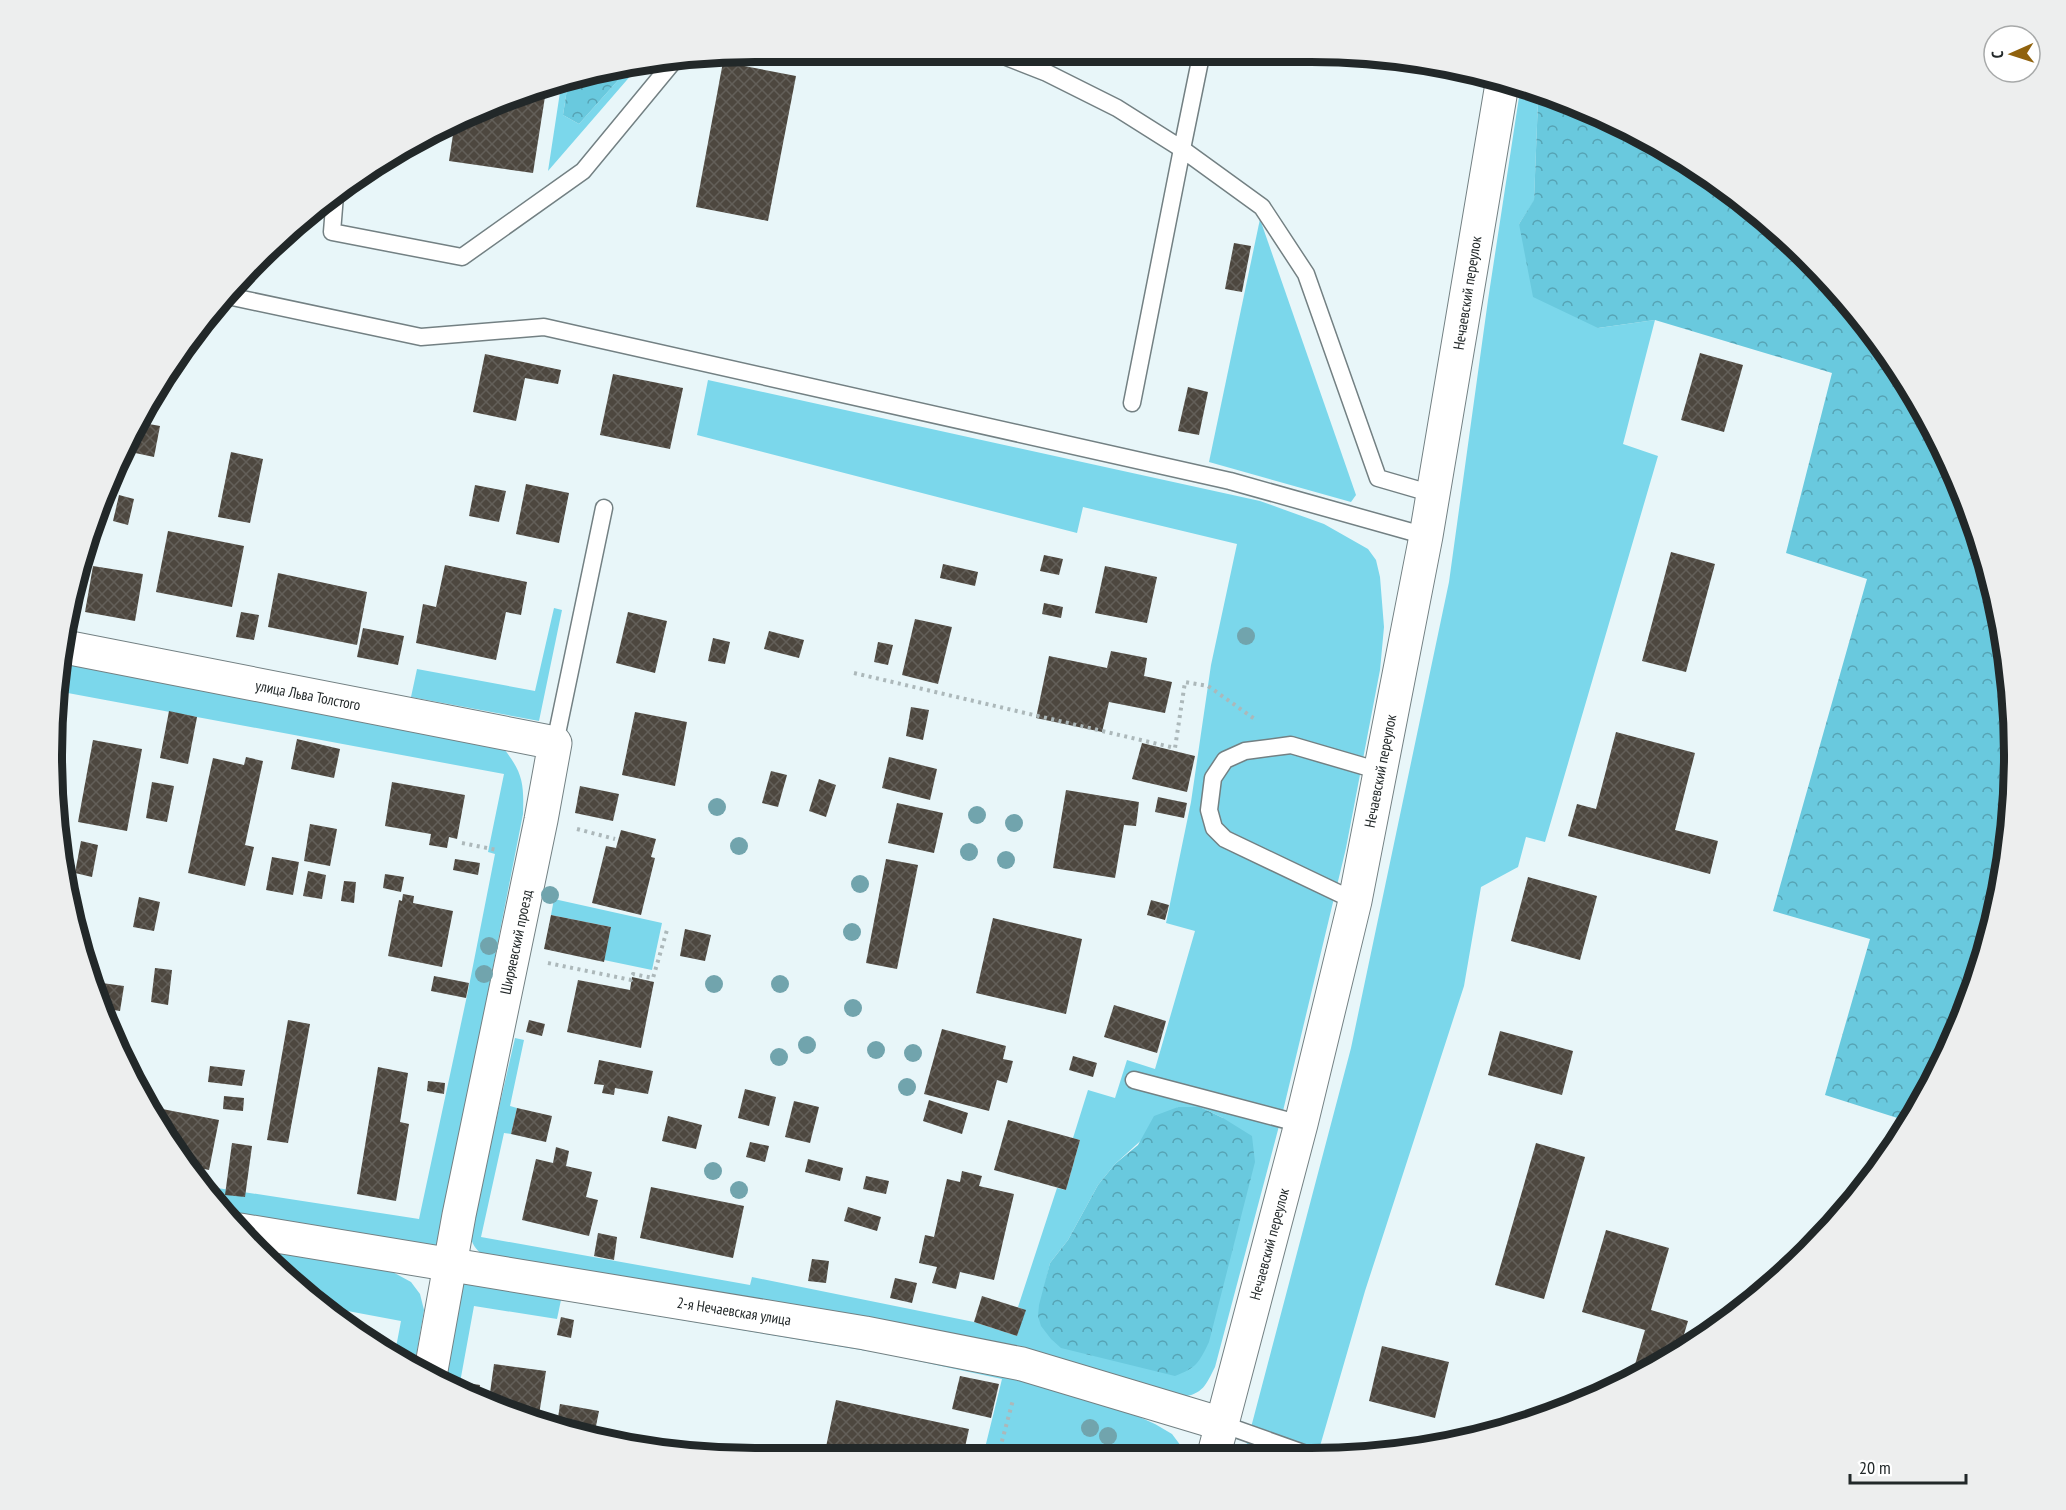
<svg xmlns="http://www.w3.org/2000/svg" width="2066" height="1510" viewBox="0 0 2066 1510" font-family="'PT Sans Narrow',sans-serif">
	<defs>
		<pattern id="forest-crowns" width="20" height="18" patternUnits="userSpaceOnUse" patternTransform="scale(1.5)"><rect width="20" height="18" fill="#69c9de"/><path d="M2 6a3 3 0 1 1 6 0M12 15a3 3 0 1 1 6 0" fill="none" stroke="#56a3b4"/></pattern>
		<pattern id="building-cross-hatch" width="8" height="8" patternUnits="userSpaceOnUse" patternTransform="scale(1.5)"><rect width="8" height="8" fill="#4d473f"/><path d="M0 0l8 8M0 8l8-8" fill="none" stroke="#635f59"/></pattern>
	</defs>
	<rect width="100%" height="100%" fill="#e8f6f9"/>
	<g fill="#7bd7eb" fill-rule="evenodd">
		<polygon points="639,66 548,171 562,79 569,76 563,115 579,124 629,68"/>
		<polygon points="1521,84 1543,92 1538,100 1534,201 1519,224 1598,328 1655,320 1623,444 1658,456 1545,842 1526,837 1518,867 1481,887 1464,986 1365,1291 1318,1453 1244,1454 1351,1048 1449,582 1488,300"/>
		<polygon points="1260,219 1356,495 1351,502 1209,462"/>
		<path d="M708 380 1260 501 1324 524 1368 549 1376 560 1380 577 1384 627 1380 670 1346 848 1283 1111 1215 1367C1206 1385 1203 1394 1182 1397L483 1255C475 1249 472 1244 470 1234L515 1038 524 1040 510 1106 517 1108 511 1134 504 1133 481 1237 750 1285 752 1277 974 1322 1017 1336 1025 1310 1018 1307 1057 1188 1066 1190 1080 1140 1073 1138 1088 1090 1115 1098 1127 1060 1155 1069 1195 931 1166 923 1191 802 1211 665 1237 544 1083 507 1077 533 697 435ZM1178 1107H1200L1223 1118 1045 1285 1050 1263 1068 1240 1098 1185 1115 1164Z"/>
		<polygon points="554,608 562,610 539,721 411,697 417,669 535,691"/>
		<path d="M57 662 504 749C523 773 524 784 523 814L438 1246 221 1210 198 1185 419 1219 468 991 495 854 488 852 504 774 57 691Z"/>
		<polygon points="554,899 662,923 652,970 604,960 611,927 551,915"/>
		<polygon points="258,1249 389,1270 411,1282 420,1294 424,1310 414,1369 394,1358 401,1321 321,1306 291,1285"/>
		<polygon points="465,1283 1004,1373 1126,1411 1155,1424 1172,1434 1181,1446 1183,1454 983,1456 1002,1379 885,1354 561,1300 557,1319 474,1306 459,1388 443,1381 462,1286"/>
	</g>
	<g fill="url(#forest-crowns)">
		<polygon points="629,68 579,124 563,115 569,76"/>
		<polygon points="1543,92 1581,105 1702,169 1775,226 1869,326 1942,443 1991,572 2013,709 2009,847 1978,981 1921,1107 1910,1122 1825,1095 1870,939 1773,911 1867,579 1786,553 1832,373 1655,320 1598,328 1533,297 1519,224 1534,200 1538,100"/>
		<path d="M1178 1107H1200L1223 1118 1252 1136 1255 1162 1209 1342C1199 1363 1196 1368 1175 1376L1061 1348 1051 1339 1041 1326 1038 1316 1039 1305 1050 1263 1068 1240 1098 1185 1115 1164 1138 1145 1154 1116Z"/>
	</g>
	<g fill="url(#building-cross-hatch)">
		<polygon points="723,62 796,76 768,221 696,207"/>
		<polygon points="547,84 533,173 449,161 455,121 485,105"/>
		<polygon points="1234,243 1251,246 1242,292 1225,289"/>
		<polygon points="1700,353 1743,365 1724,432 1681,420"/>
		<polygon points="485,354 561,370 558,384 525,378 516,421 473,412"/>
		<polygon points="613,374 683,388 670,449 600,435"/>
		<polygon points="1188,387 1208,392 1199,435 1178,431"/>
		<polygon points="138,422 160,426 154,457 121,450"/>
		<polygon points="231,452 263,459 250,523 218,517"/>
		<polygon points="526,484 569,493 559,543 516,534"/>
		<polygon points="475,485 506,491 499,522 469,516"/>
		<polygon points="119,495 134,499 128,525 113,521"/>
		<polygon points="168,531 244,546 232,607 156,592"/>
		<polygon points="1671,552 1715,564 1686,672 1642,661"/>
		<polygon points="1044,555 1063,559 1059,575 1040,571"/>
		<polygon points="943,564 978,572 975,586 940,578"/>
		<polygon points="445,565 527,582 521,615 506,612 496,660 416,643 423,604 436,607"/>
		<polygon points="93,566 143,574 135,621 85,612"/>
		<polygon points="1105,566 1157,577 1147,623 1095,613"/>
		<polygon points="278,573 367,592 357,645 268,627"/>
		<polygon points="1044,603 1063,607 1061,618 1042,614"/>
		<polygon points="241,612 259,615 254,640 236,637"/>
		<polygon points="628,612 667,621 655,673 616,663"/>
		<polygon points="915,619 952,627 938,684 902,675"/>
		<polygon points="363,628 404,636 398,665 357,657"/>
		<polygon points="769,631 804,640 799,658 764,649"/>
		<polygon points="713,638 730,642 725,664 708,661"/>
		<polygon points="878,642 893,645 888,665 874,662"/>
		<polygon points="1111,651 1147,658 1144,676 1172,682 1165,713 1109,702 1102,732 1036,718 1049,656 1107,668"/>
		<polygon points="911,707 929,710 923,740 906,736"/>
		<polygon points="169,711 197,717 188,764 160,758"/>
		<polygon points="635,712 687,722 675,786 622,775"/>
		<polygon points="1616,732 1695,753 1675,830 1718,841 1710,874 1568,836 1577,804 1596,809"/>
		<polygon points="297,739 340,749 334,778 291,769"/>
		<polygon points="93,740 142,749 127,831 78,822"/>
		<polygon points="1142,743 1195,756 1187,792 1132,779"/>
		<polygon points="246,757 263,761 245,845 254,847 245,886 188,873 213,758 244,765"/>
		<polygon points="889,757 937,769 930,800 882,788"/>
		<polygon points="771,771 787,775 778,807 762,803"/>
		<polygon points="819,779 836,785 826,817 809,811"/>
		<polygon points="152,782 174,786 167,822 146,818"/>
		<polygon points="392,782 465,795 457,839 449,837 447,848 429,845 431,834 385,826"/>
		<polygon points="580,786 619,794 613,821 575,813"/>
		<polygon points="1066,790 1139,802 1136,826 1124,825 1115,878 1053,868"/>
		<polygon points="1158,797 1187,803 1184,818 1155,812"/>
		<polygon points="897,803 943,813 934,853 888,843"/>
		<polygon points="310,824 337,829 330,866 304,861"/>
		<polygon points="621,830 656,839 651,857 655,858 641,915 592,903 606,846 616,848"/>
		<polygon points="81,841 98,845 92,877 75,873"/>
		<polygon points="272,857 299,862 293,895 266,890"/>
		<polygon points="455,859 480,863 478,875 453,870"/>
		<polygon points="886,859 918,865 897,969 866,963"/>
		<polygon points="308,871 326,875 322,899 303,896"/>
		<polygon points="385,874 404,877 401,892 383,888"/>
		<polygon points="1528,877 1597,896 1580,960 1511,941"/>
		<polygon points="344,881 356,882 354,903 341,901"/>
		<polygon points="403,894 414,896 413,903 453,911 442,967 388,956 399,900 402,901"/>
		<polygon points="139,897 160,902 154,931 133,927"/>
		<polygon points="1151,900 1169,905 1165,920 1147,915"/>
		<polygon points="551,915 611,927 604,962 544,949"/>
		<polygon points="993,918 1082,939 1066,1014 976,993"/>
		<polygon points="685,929 711,935 705,961 680,956"/>
		<polygon points="155,968 172,970 168,1005 151,1002"/>
		<polygon points="434,976 469,983 466,998 431,991"/>
		<polygon points="632,977 654,982 641,1048 567,1032 578,980 630,990"/>
		<polygon points="102,983 124,986 120,1011 100,1008"/>
		<polygon points="1114,1005 1166,1021 1157,1053 1104,1037"/>
		<polygon points="288,1020 310,1024 288,1143 267,1140"/>
		<polygon points="529,1020 545,1024 542,1036 526,1032"/>
		<polygon points="942,1029 1006,1046 1003,1059 1013,1061 1007,1083 997,1080 989,1111 924,1094"/>
		<polygon points="1500,1031 1573,1051 1562,1095 1488,1075"/>
		<polygon points="1073,1056 1097,1063 1093,1077 1069,1070"/>
		<polygon points="599,1060 653,1071 648,1094 615,1088 614,1095 602,1093 604,1085 594,1084"/>
		<polygon points="210,1066 245,1070 242,1086 208,1082"/>
		<polygon points="378,1067 408,1073 400,1122 409,1124 396,1201 357,1194"/>
		<polygon points="428,1081 445,1083 444,1094 427,1091"/>
		<polygon points="745,1089 776,1097 769,1126 738,1118"/>
		<polygon points="224,1096 244,1098 243,1111 223,1109"/>
		<polygon points="929,1100 968,1113 962,1134 923,1121"/>
		<polygon points="794,1101 819,1107 810,1143 785,1137"/>
		<polygon points="152,1107 219,1120 209,1170 186,1165"/>
		<polygon points="517,1108 552,1116 546,1142 511,1134"/>
		<polygon points="668,1116 702,1125 696,1149 662,1141"/>
		<polygon points="1008,1120 1080,1140 1066,1190 994,1170"/>
		<polygon points="750,1142 769,1146 765,1162 746,1157"/>
		<polygon points="232,1143 252,1146 245,1197 225,1195"/>
		<polygon points="1536,1143 1585,1157 1544,1299 1495,1285"/>
		<polygon points="556,1147 569,1151 566,1166 592,1172 586,1197 598,1200 589,1236 522,1220 536,1159 553,1163"/>
		<polygon points="808,1159 843,1168 840,1181 805,1172"/>
		<polygon points="962,1171 982,1176 979,1186 1014,1194 994,1280 960,1272 956,1289 932,1283 937,1267 919,1263 925,1235 934,1237 947,1179 960,1182"/>
		<polygon points="866,1176 889,1181 886,1194 863,1189"/>
		<polygon points="651,1187 744,1206 733,1258 640,1238"/>
		<polygon points="848,1207 881,1217 877,1231 844,1221"/>
		<polygon points="1606,1230 1669,1248 1651,1310 1688,1321 1680,1348 1642,1370 1634,1368 1645,1330 1582,1312"/>
		<polygon points="598,1233 617,1237 614,1260 594,1256"/>
		<polygon points="812,1259 829,1261 826,1283 808,1281"/>
		<polygon points="895,1278 917,1283 912,1303 890,1298"/>
		<polygon points="982,1296 1026,1310 1017,1336 974,1322"/>
		<polygon points="561,1317 574,1320 571,1338 557,1335"/>
		<polygon points="1382,1346 1449,1362 1435,1418 1369,1401"/>
		<polygon points="494,1364 546,1371 538,1421 489,1400"/>
		<polygon points="960,1376 999,1384 991,1418 952,1409"/>
		<polygon points="462,1382 480,1385 478,1396 461,1389"/>
		<polygon points="836,1400 969,1429 963,1456 824,1456"/>
		<polygon points="560,1404 599,1411 596,1426 558,1418"/>
	</g>
	<g fill="none" stroke-linecap="round" stroke-linejoin="round">
		<defs>
			<g id="service">
				<polyline points="991,51 1047,73 1117,108 1182,149 1202,51"/>
				<polyline points="335,195 332,232 462,257 583,171 673,62"/>
				<polyline points="223,295 421,337 544,327 1230,481 1426,536"/>
				<polyline points="1132,403 1182,149 1262,207 1306,274 1378,478 1433,494"/>
				<polyline points="555,743 604,508"/>
				<polyline points="1355,901 1225,839 1214,828 1209,810 1213,778 1225,760 1245,751 1291,745 1380,771"/>
				<polyline points="1134,1080 1301,1124"/>
				<polyline points="1222,1424 1306,1454"/>
			</g>
			<g id="minor">
				<polyline points="60,646 555,743 541,820 459,1215 430,1376"/>
				<polyline points="240,1230 865,1333 1022,1364 1222,1424"/>
				<polyline points="1214,1454 1301,1124 1355,901 1426,536 1503,78"/>
			</g>
		</defs>
		<use href="#service" stroke="#738083" stroke-width="19"/>
		<use href="#minor" stroke="#738083" stroke-width="35"/>
		<g stroke="#acb8ba" stroke-width="4" stroke-dasharray="3 4.5" stroke-linecap="butt">
			<polyline points="854,673 1175,748 1185,682 1208,686 1256,720"/>
			<polyline points="577,829 615,839"/>
			<polyline points="462,843 497,850"/>
			<polyline points="548,963 631,980 633,974 653,978 667,930"/>
			<polyline points="998,1456 1013,1400"/>
		</g>
		<use href="#service" stroke="#fff" stroke-width="16"/>
		<use href="#minor" stroke="#fff" stroke-width="33"/>
	</g>
	<g fill="#71a4ad">
		<circle cx="1246" cy="636" r="9"/>
		<circle cx="717" cy="807" r="9"/>
		<circle cx="977" cy="815" r="9"/>
		<circle cx="1014" cy="823" r="9"/>
		<circle cx="739" cy="846" r="9"/>
		<circle cx="969" cy="852" r="9"/>
		<circle cx="1006" cy="860" r="9"/>
		<circle cx="860" cy="884" r="9"/>
		<circle cx="550" cy="895" r="9"/>
		<circle cx="852" cy="932" r="9"/>
		<circle cx="489" cy="946" r="9"/>
		<circle cx="484" cy="974" r="9"/>
		<circle cx="714" cy="984" r="9"/>
		<circle cx="780" cy="984" r="9"/>
		<circle cx="853" cy="1008" r="9"/>
		<circle cx="807" cy="1045" r="9"/>
		<circle cx="876" cy="1050" r="9"/>
		<circle cx="913" cy="1053" r="9"/>
		<circle cx="779" cy="1057" r="9"/>
		<circle cx="907" cy="1087" r="9"/>
		<circle cx="713" cy="1171" r="9"/>
		<circle cx="739" cy="1190" r="9"/>
		<circle cx="1090" cy="1428" r="9"/>
		<circle cx="1108" cy="1436" r="9"/>
	</g>
	<g text-anchor="middle" dominant-baseline="central" stroke-width="6" stroke-linejoin="round" paint-order="stroke">
		<g font-size="15" fill="#222829" stroke="#fff">
			<text transform="translate(1467 293) rotate(-81)">Нечаевский переулок</text>
			<text transform="translate(308 695) rotate(11)">улица Льва Толстого</text>
			<text transform="translate(1380 771) rotate(-79)">Нечаевский переулок</text>
			<text transform="translate(516 942) rotate(-78)">Ширяевский проезд</text>
			<text transform="translate(1269 1244) rotate(-75)">Нечаевский переулок</text>
			<text transform="translate(734 1311) rotate(9)">2-я Нечаевская улица</text>
		</g>
	</g>
	<path d="M0 0H2066V1510H0ZM755 62H1311A693 693 0 0 1 2004 755V755A693 693 0 0 1 1311 1448H755A693 693 0 0 1 62 755V755A693 693 0 0 1 755 62Z" fill="#edeeee" fill-rule="evenodd"/>
	<path fill="none" stroke="#222829" stroke-width="8" d="M755 62H1311A693 693 0 0 1 2004 755V755A693 693 0 0 1 1311 1448H755A693 693 0 0 1 62 755V755A693 693 0 0 1 755 62Z"/>
	<g transform="translate(2012 54) rotate(267)"><circle r="28" fill="#ffffff" stroke="#a7a9a9" stroke-width="1.5"/>
	<path d="M0-4.5L10 22L0 15L-10 22Z" fill="#90620d"/>
	<text y="-9" font-size="16" font-weight="bold" text-anchor="middle" fill="#222829">С</text>
	</g>
	<path d="M1850 1474v9h116v-9" fill="none" stroke="#222829" stroke-width="3"/>
	<text x="1859" y="1474" font-size="18" fill="#222829" stroke="#ffffff" stroke-width="4.5" paint-order="stroke">20 m</text>
</svg>
